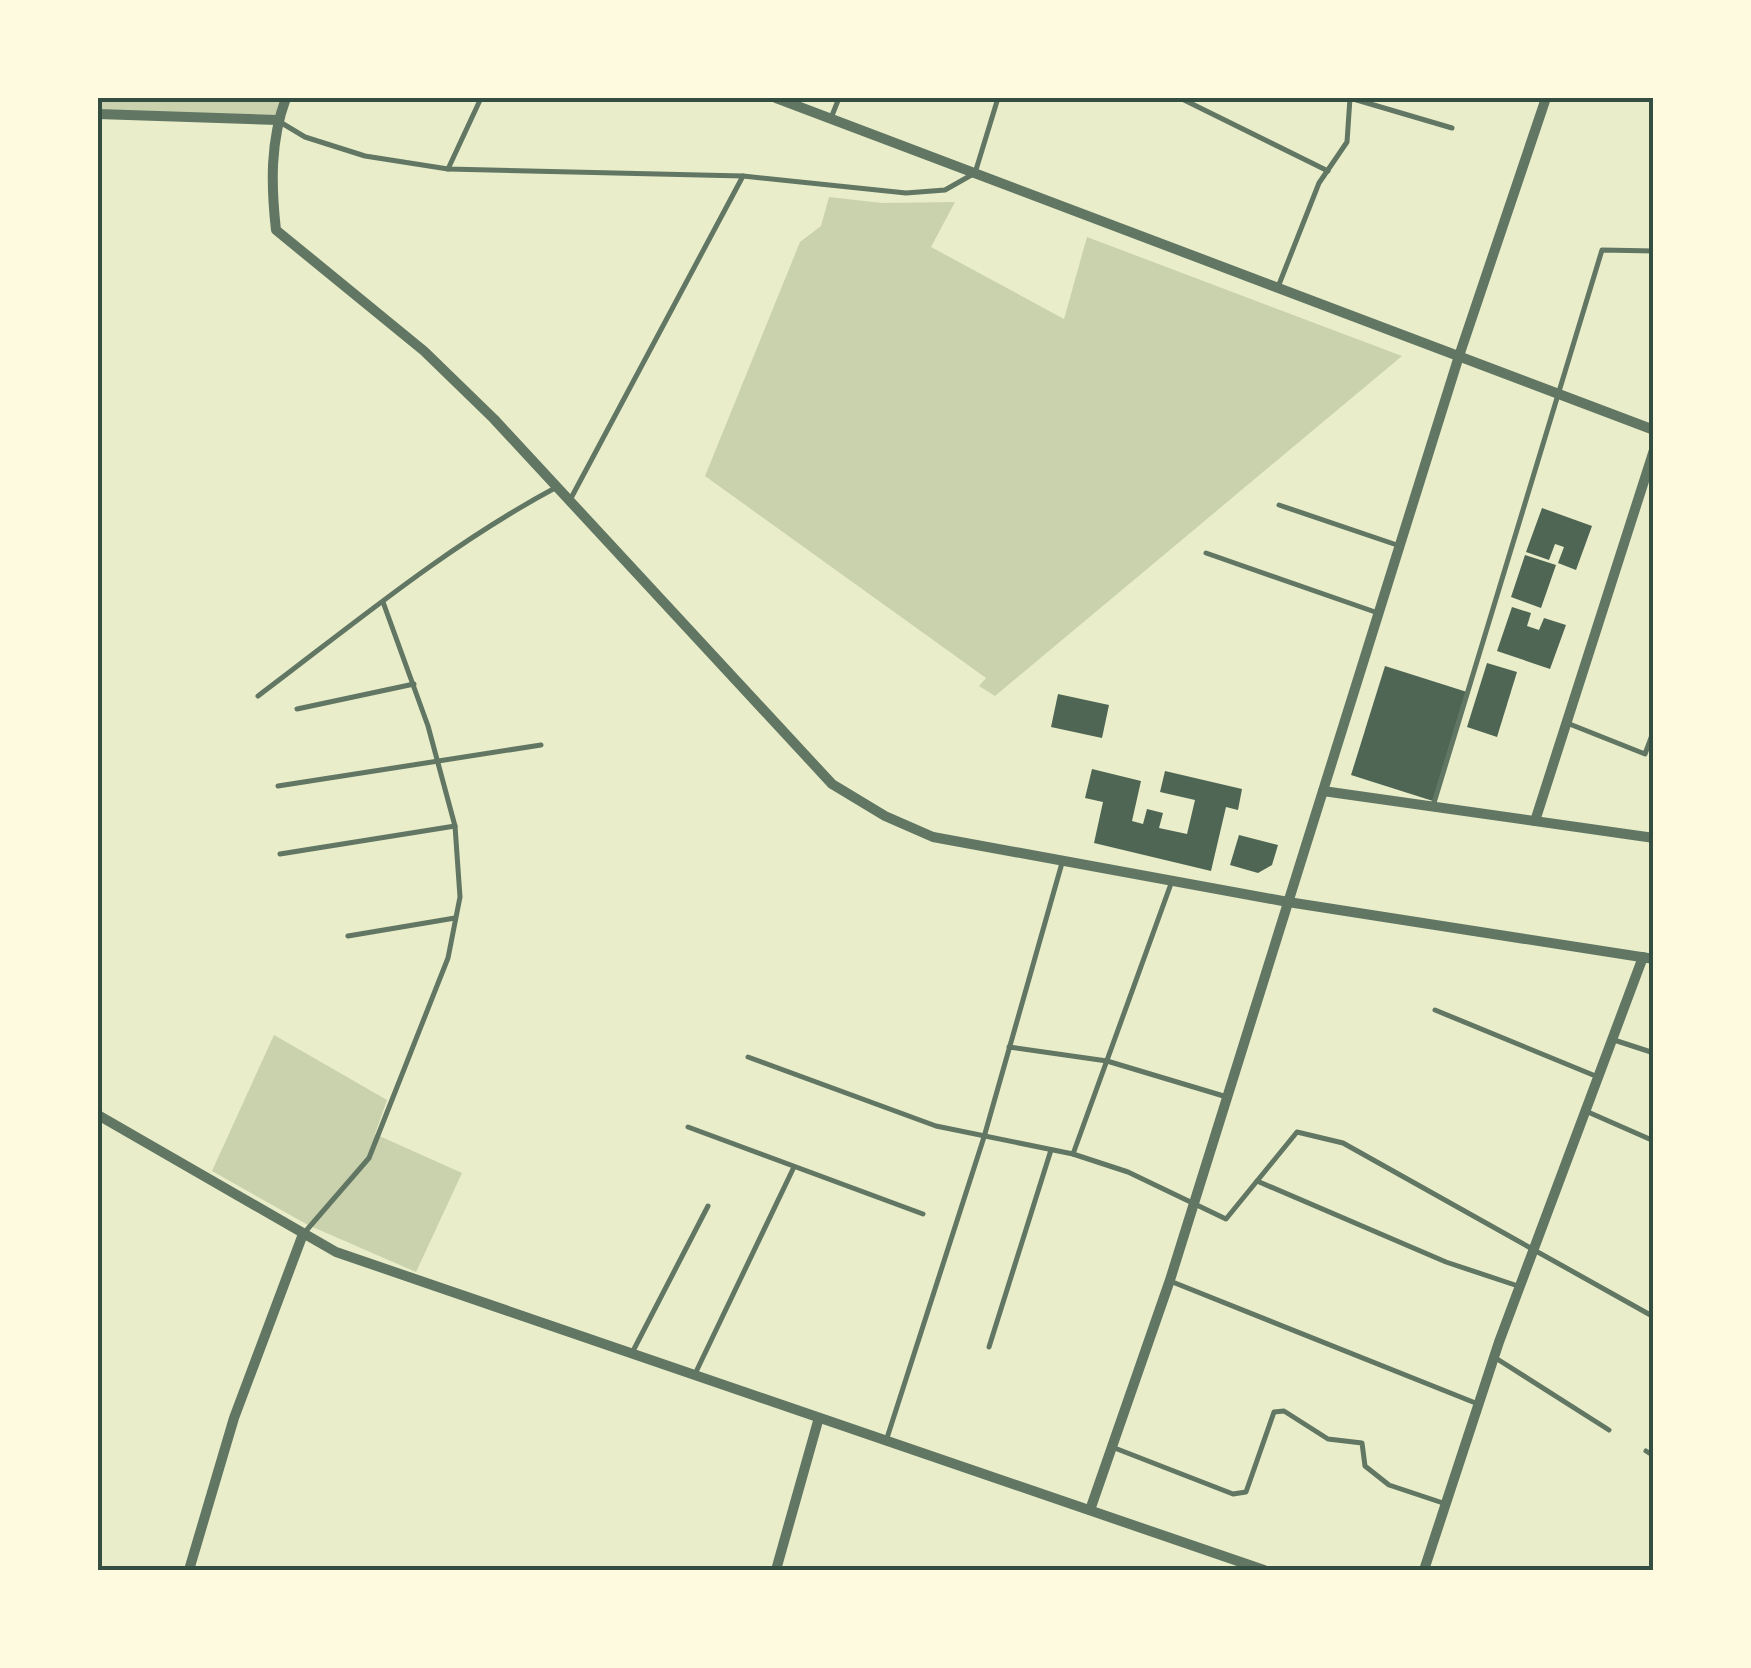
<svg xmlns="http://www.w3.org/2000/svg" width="1751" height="1668" viewBox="0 0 1751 1668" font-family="'Crimson Pro',serif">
	<rect width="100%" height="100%" fill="#e9edc9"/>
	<g fill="#cad2ad">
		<polygon points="98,98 286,98 278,120 98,114"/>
		<polygon points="829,197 882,203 955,202 931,247 1064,319 1087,237 1402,356 995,696 979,686 986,678 705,476 800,242 821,226"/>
		<polygon points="274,1035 387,1100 375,1134 462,1173 416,1272 308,1225 212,1171"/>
	</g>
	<g fill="#4f6655">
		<polygon points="1542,508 1592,526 1576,570 1558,563 1564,547 1555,544 1549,560 1526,552"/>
		<polygon points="1525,555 1556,565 1541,608 1511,597"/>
		<polygon points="1512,607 1531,613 1527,626 1539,630 1544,618 1566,625 1550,669 1497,651"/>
		<polygon points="1487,663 1517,672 1497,737 1467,727"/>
		<polygon points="1385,666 1467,692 1433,801 1351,775"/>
		<polygon points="1058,694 1109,705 1102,738 1051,727"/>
		<polygon points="1092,769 1141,781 1132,821 1143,824 1147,809 1163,813 1159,828 1187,834 1195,800 1160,792 1165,771 1242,789 1238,810 1226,807 1211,871 1094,843 1103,802 1085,798"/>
		<polygon points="1239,835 1278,845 1272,865 1258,873 1230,865"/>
	</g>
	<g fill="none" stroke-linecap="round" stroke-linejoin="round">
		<g stroke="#617663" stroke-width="5">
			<polyline points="1180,98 1328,171"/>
			<polyline points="1350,98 1452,128"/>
			<polyline points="831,118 839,98"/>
			<polyline points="280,122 305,137 365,156 448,169 743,176 906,193 945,190 975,173 998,98"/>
			<polyline points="448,169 481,98"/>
			<polyline points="1278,287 1319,183 1347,142 1350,98"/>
			<polyline points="570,500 743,176"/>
			<polyline points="1279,505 1397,545"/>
			<polyline points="1206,553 1378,613"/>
			<path d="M258 696C355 623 447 546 555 488"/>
			<polyline points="297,709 414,684"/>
			<polyline points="1567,723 1645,754 1654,730"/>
			<polyline points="278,786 541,745"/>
			<polyline points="1433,806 1602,250 1654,251"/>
			<polyline points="280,854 455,826"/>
			<polyline points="348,936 455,918"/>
			<polyline points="1435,1010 1598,1077"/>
			<polyline points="1614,1040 1654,1053"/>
			<polyline points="1009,1047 1107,1061 1227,1097"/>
			<polyline points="748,1057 936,1126 1073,1154 1128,1172 1226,1219 1297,1132 1343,1143 1654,1317"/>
			<polyline points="1588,1112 1654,1141"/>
			<polyline points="688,1127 923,1214"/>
			<polyline points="1073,1154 1172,881"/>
			<polyline points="1257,1181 1446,1262 1518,1286"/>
			<polyline points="305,1232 369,1158 448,958 460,897 455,826 428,726 383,602"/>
			<polyline points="1170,1281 1478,1404"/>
			<polyline points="989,1347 1051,1150"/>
			<polyline points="633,1351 708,1206"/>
			<polyline points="1494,1357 1609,1430"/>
			<polyline points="695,1374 793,1169"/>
			<polyline points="886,1441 984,1137 1062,863"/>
			<polyline points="1112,1447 1233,1494 1246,1492 1274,1412 1284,1411 1328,1439 1362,1443 1365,1466 1389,1485 1446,1504"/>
			<polyline points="1646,1451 1654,1456"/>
			<polyline points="1652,1570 1654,1568"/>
		</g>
		<g stroke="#617663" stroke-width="10">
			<path d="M286 98C270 141 271 185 276 230L424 351 494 419 832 784 885 816 933 837 1288 902 1654 959"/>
			<polyline points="776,98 1654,430"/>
			<polyline points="98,114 278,120"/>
			<polyline points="1323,791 1654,838"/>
			<polyline points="1535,821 1654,450"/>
			<polyline points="98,1115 336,1252 1264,1570"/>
			<polyline points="1090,1510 1170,1280 1459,356 1546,98"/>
			<polyline points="189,1570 234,1418 303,1234"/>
			<polyline points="776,1570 818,1421"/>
			<polyline points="1424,1570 1499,1342 1643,957"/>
		</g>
	</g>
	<rect width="1751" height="1668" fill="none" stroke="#fefae0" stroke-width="200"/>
	<rect x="100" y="100" width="1551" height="1468" fill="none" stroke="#344e41" stroke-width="4"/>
</svg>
